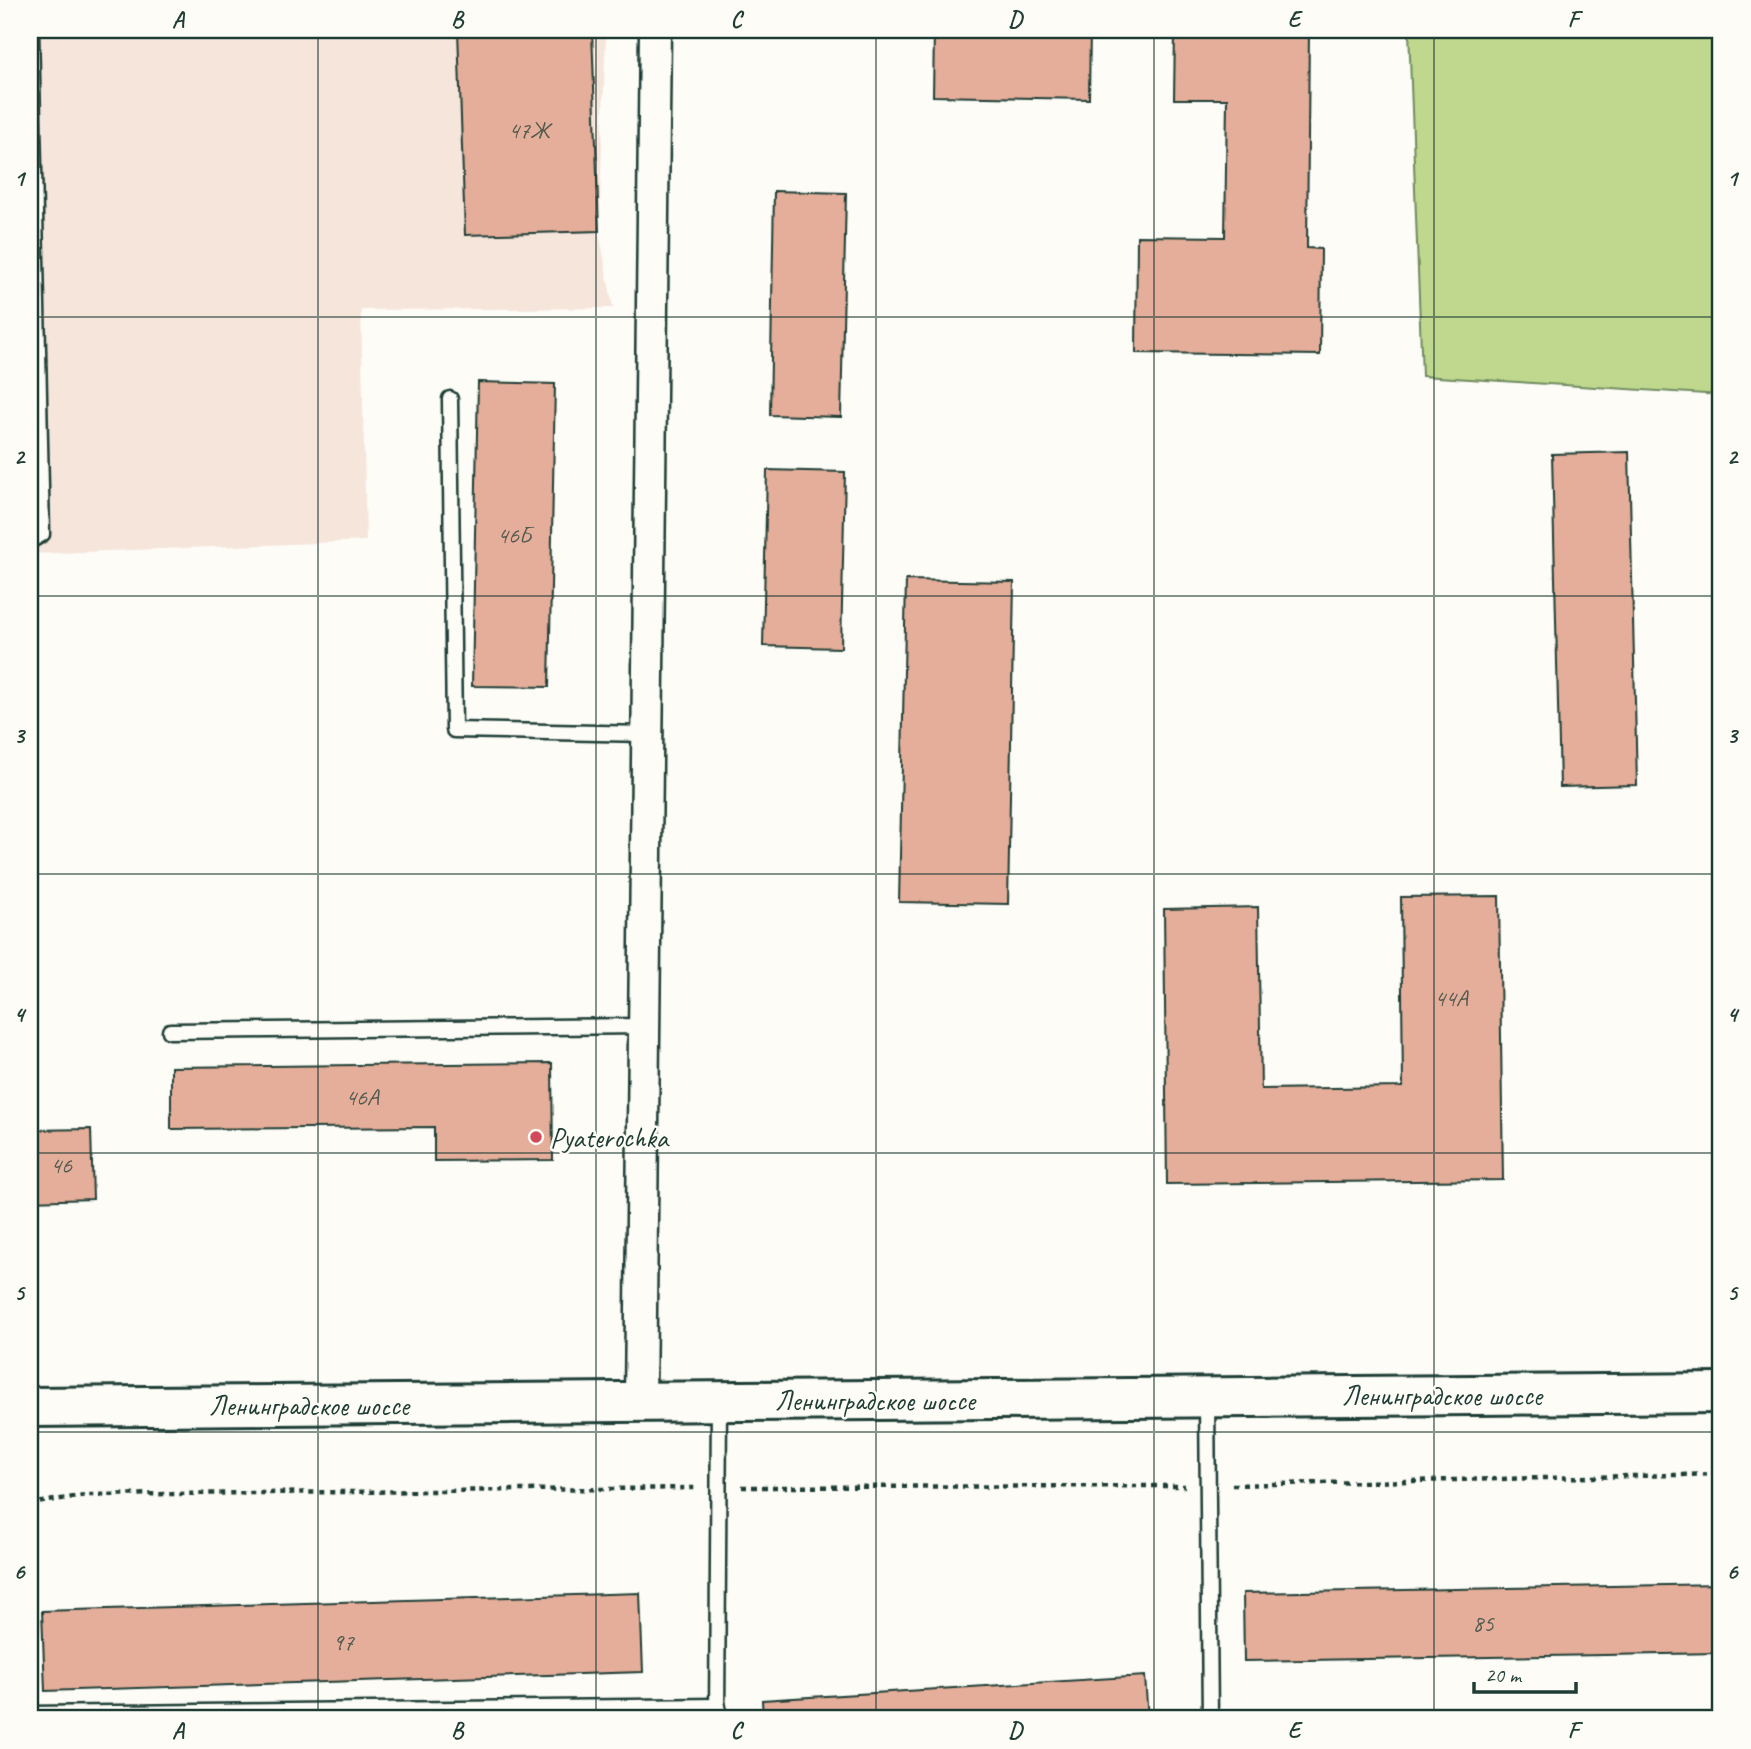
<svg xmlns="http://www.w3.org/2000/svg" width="1751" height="1749" viewBox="0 0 1751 1749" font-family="Caveat,sans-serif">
	<rect width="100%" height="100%" fill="#fdfcf7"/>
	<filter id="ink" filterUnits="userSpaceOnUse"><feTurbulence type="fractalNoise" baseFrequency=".0143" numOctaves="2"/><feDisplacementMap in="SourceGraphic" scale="14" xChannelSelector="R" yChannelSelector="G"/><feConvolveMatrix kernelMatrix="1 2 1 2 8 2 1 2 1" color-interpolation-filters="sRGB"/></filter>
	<g filter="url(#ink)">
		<polygon fill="#f6e5db" points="30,30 606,30 599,231 613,308 361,310 366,541 30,554"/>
		<polygon fill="#bfd88e" stroke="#6f8a61" stroke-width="2" points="1409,30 1721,30 1721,395 1422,376"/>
		<g fill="#e5ae9a" stroke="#1f3d34" stroke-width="2">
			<polygon points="458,30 592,30 599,231 465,235"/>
			<polygon points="934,30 1090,30 1089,99 933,96"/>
			<polygon points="1175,30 1309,30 1307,248 1321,249 1320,355 1136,353 1137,236 1225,237 1227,99 1174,99"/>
			<polygon points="774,191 846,193 841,417 770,415"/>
			<polygon points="478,382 555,384 549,687 472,686"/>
			<polygon points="1629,452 1637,785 1560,787 1552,454"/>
			<polygon points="767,470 845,472 841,648 763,646"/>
			<polygon points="906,580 1014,582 1008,904 899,902"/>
			<polygon points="1499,896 1503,1180 1167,1184 1164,909 1258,907 1261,1089 1403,1087 1401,897"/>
			<polygon points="552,1063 553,1160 434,1161 434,1127 171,1129 171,1067"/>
			<polygon points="91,1129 93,1199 30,1201 30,1130"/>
			<polygon points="1721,1584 1721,1653 1244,1661 1243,1593"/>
			<polygon points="640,1593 643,1672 45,1691 42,1611"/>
			<polygon points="1145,1676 1148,1719 763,1719 762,1700"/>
		</g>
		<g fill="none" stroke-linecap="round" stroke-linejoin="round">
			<defs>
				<g id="service">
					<polyline points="450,399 454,730 647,734"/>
					<polyline points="30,541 42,534 31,30"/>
					<polyline points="170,1031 644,1026"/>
					<polyline points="1207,1399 1210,1719"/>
					<polyline points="30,1714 718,1706"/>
					<polyline points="717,1719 719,1403"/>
				</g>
				<polyline id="minor" points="640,1402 655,30"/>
				<polyline id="secondary" points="30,1407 1721,1393"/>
			</defs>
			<use href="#service" stroke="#1f3d34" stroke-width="19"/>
			<use href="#minor" stroke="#1f3d34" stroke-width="35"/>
			<use href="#secondary" stroke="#1f3d34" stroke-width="44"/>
			<g stroke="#1f3d34" stroke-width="4.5" stroke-dasharray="5 5" stroke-linecap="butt">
				<polyline points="1232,1485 1721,1474"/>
				<polyline points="742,1487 1185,1486"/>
				<polyline points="30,1504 86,1495 695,1488"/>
			</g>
			<use href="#service" stroke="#fdfcf7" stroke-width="14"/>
			<use href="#minor" stroke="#fdfcf7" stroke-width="30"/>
			<use href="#secondary" stroke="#fdfcf7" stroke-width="38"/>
		</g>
	</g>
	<path fill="none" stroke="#1f3d34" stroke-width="2" stroke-opacity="0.55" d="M318 30V1719M596 30V1719M876 30V1719M1154 30V1719M1434 30V1719M30 317H1721M30 596H1721M30 874H1721M30 1153H1721M30 1432H1721"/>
	<circle fill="#d1495b" stroke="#fdfcf7" stroke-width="2.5" cx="536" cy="1137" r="7"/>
	<g text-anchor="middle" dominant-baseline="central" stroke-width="5" stroke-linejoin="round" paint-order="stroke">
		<g font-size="24" fill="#50594e">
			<text x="529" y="130">47Ж</text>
			<text x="514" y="535">46Б</text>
			<text x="1451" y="998">44А</text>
			<text x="362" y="1097">46А</text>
			<text x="61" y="1165">46</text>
			<text x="1483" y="1623">85</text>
			<text x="343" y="1642">97</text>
		</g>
		<g font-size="28" fill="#1f3d34" stroke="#fdfcf7" text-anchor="start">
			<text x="550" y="1137">Pyaterochka</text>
		</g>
		<g font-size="28" fill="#1f3d34" stroke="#fdfcf7">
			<text x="1442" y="1395">Ленинградское шоссе</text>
			<text x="875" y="1400">Ленинградское шоссе</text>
			<text x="309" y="1405">Ленинградское шоссе</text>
		</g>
	</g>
	<rect width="1751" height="1749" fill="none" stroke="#fdfcf7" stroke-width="77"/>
	<path d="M1474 1682v10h102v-10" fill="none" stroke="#1f3d34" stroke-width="3.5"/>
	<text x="1485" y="1682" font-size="21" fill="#1f3d34" stroke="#fdfcf7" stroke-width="5" paint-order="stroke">20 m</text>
	<rect x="38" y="38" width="1674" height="1672" fill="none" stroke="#1f3d34" stroke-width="2.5"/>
	<g font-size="23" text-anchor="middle" font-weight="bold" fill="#1f3d34">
		<text x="178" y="27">A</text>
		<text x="457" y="27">B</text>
		<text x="736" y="27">C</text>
		<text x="1015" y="27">D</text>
		<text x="1294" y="27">E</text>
		<text x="1573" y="27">F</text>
		<text x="19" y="186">1</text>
		<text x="1732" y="186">1</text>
		<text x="19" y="464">2</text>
		<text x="1732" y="464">2</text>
		<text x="19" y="743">3</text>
		<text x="1732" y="743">3</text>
		<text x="19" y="1022">4</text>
		<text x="1732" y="1022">4</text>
		<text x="19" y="1300">5</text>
		<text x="1732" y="1300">5</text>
		<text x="19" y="1579">6</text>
		<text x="1732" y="1579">6</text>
		<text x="178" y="1738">A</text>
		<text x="457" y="1738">B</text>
		<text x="736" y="1738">C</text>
		<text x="1015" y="1738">D</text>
		<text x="1294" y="1738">E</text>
		<text x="1573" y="1738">F</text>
	</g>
</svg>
